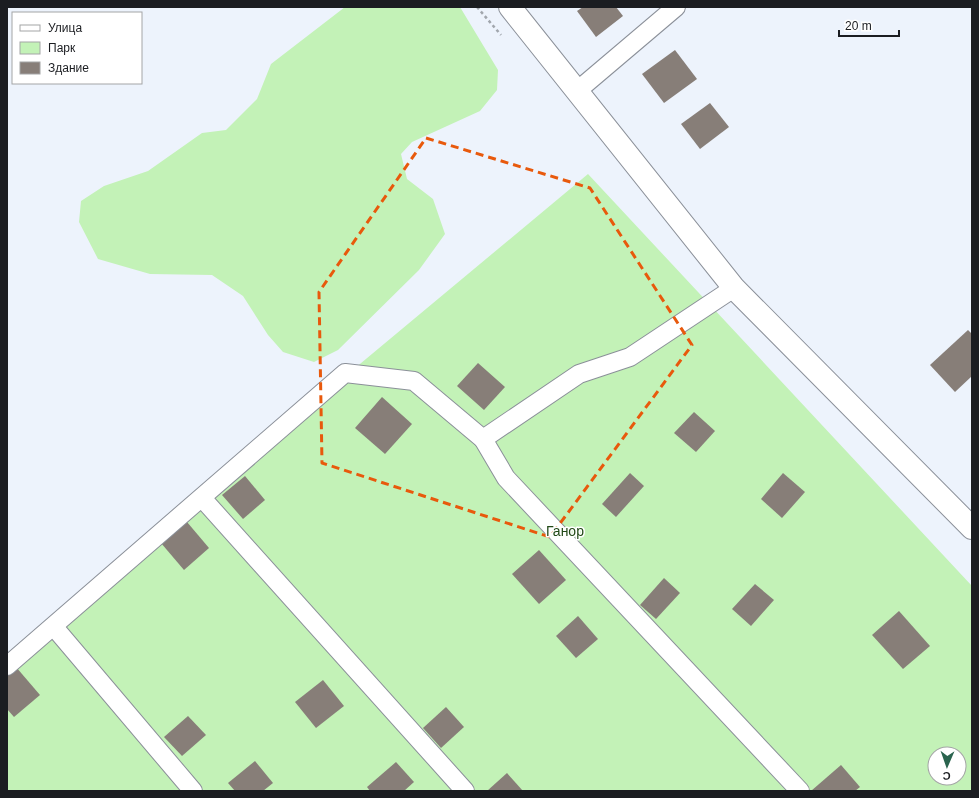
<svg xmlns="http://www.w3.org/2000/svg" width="979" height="798" viewBox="0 0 979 798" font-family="Arial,sans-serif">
	<rect width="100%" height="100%" fill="#edf3fc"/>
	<g fill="#c3f2b7" fill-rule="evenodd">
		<polygon points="345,7 460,7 498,70 497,90 480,111 412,142 401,154 407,179 433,199 445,234 419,270 338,350 314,362 283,352 268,335 243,296 212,275 150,274 98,259 79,222 81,201 104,186 148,171 202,133 226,130 257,99 271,64"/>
		<path d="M588 174 972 586V791H7V658ZM935 754H959V778H935Z"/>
	</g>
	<g fill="#877e78">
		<polygon points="583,7 616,7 623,16 596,37 577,11"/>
		<polygon points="675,50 697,79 664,103 642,74"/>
		<polygon points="710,103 729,127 700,149 681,124"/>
		<polygon points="968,330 972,334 972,376 955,392 930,365"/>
		<polygon points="478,363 505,387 484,410 457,386"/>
		<polygon points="382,397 412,424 385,454 355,428"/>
		<polygon points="694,412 715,431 696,452 674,433"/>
		<polygon points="630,473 644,486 616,517 602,504"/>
		<polygon points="783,473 805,492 782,518 761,499"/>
		<polygon points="245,476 265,500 243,519 222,495"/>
		<polygon points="187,522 209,548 184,570 161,543"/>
		<polygon points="539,550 566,580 539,604 512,574"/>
		<polygon points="664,578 680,593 656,619 640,605"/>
		<polygon points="755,584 774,600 751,626 732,609"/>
		<polygon points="899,611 930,646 903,669 872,635"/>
		<polygon points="578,616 598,639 576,658 556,636"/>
		<polygon points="16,667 40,695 14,717 7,709 7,675"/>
		<polygon points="323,680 344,706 316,728 295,702"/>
		<polygon points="446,707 464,727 441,748 423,728"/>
		<polygon points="188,716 206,735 182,756 164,737"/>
		<polygon points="255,761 273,783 263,791 235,791 228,783"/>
		<polygon points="396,762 414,782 404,791 370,791 367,787"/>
		<polygon points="841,765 860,787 855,791 811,791"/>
		<polygon points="507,773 523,791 487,791"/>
	</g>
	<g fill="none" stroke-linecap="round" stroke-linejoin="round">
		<defs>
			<g id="street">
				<polyline points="577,91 676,7"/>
				<polyline points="483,439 506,478 800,791"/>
				<polyline points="202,498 465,791"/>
				<polyline points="54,627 193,791"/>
				<polyline points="7,666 345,373 414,381 483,439 579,374 630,357 734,288"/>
			</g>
			<polyline id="secondary" points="510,7 734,288 972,528"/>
		</defs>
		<use href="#street" stroke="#8b9099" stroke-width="20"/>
		<use href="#secondary" stroke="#8b9099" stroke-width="24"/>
		<polyline stroke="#a1a6ad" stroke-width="2.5" stroke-dasharray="3 3" stroke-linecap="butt" points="477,7 501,35"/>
		<use href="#street" stroke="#fff" stroke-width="18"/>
		<use href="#secondary" stroke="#fff" stroke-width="22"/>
	</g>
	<path fill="none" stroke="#e8590c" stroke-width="3" stroke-dasharray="8 5" stroke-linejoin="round" d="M426 138 590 188 692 345 550 537 322 463 319 292Z"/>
	<g text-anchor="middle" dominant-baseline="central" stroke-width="3" stroke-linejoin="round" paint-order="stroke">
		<g font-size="14" fill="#224917" stroke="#fff">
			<text x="565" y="531">Ганор</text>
		</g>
	</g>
	<rect width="979" height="798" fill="none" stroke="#1b1d21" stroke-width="16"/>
	<rect x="12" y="12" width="130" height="72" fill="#ffffff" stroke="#a4a5a6"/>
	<rect x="20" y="25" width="20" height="6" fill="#ffffff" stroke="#a4a5a6"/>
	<text x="48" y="32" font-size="12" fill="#1b1d21">Улица</text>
	<rect x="20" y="42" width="20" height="12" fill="#c3f2b7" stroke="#a4a5a6"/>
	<text x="48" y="52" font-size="12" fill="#1b1d21">Парк</text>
	<rect x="20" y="62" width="20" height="12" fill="#877e78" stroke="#a4a5a6"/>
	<text x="48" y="72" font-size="12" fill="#1b1d21">Здание</text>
	<g transform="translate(947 766) rotate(182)"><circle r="19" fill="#ffffff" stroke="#a4a5a6"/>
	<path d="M0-3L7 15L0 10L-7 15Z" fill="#2a644e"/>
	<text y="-6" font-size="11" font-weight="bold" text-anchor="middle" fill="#1b1d21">С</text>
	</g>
	<path d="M839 30v6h60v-6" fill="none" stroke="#1b1d21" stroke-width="2"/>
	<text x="845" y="30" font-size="12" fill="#1b1d21" stroke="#ffffff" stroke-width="3" paint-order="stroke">20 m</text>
</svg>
